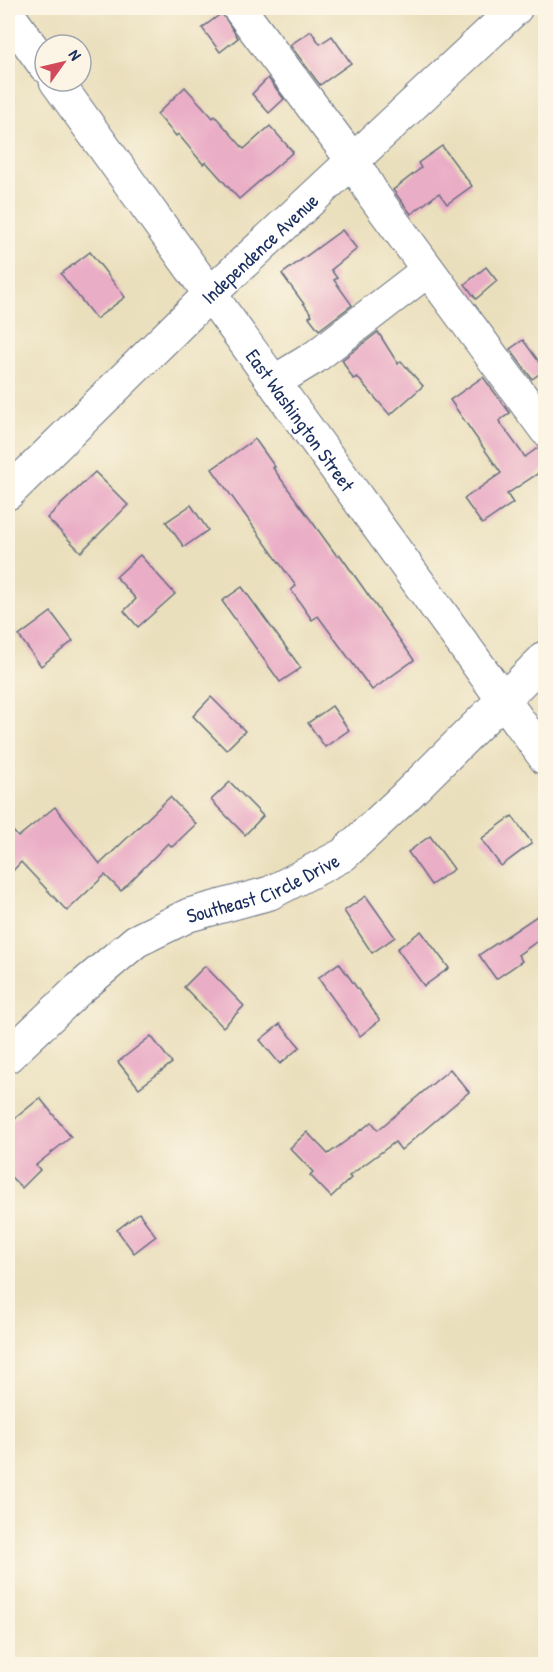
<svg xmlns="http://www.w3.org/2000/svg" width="553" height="1672" viewBox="0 0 553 1672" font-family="'Patrick Hand',sans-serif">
	<rect width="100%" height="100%" fill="#fcf5e5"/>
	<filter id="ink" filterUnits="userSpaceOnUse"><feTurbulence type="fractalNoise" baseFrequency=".0167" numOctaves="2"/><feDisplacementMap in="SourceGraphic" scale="12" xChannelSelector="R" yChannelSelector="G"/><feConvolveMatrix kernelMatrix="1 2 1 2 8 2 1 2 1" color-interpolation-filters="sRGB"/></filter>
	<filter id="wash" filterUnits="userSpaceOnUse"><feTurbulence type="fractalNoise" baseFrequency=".008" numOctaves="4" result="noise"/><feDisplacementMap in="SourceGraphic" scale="24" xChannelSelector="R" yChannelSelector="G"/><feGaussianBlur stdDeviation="1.35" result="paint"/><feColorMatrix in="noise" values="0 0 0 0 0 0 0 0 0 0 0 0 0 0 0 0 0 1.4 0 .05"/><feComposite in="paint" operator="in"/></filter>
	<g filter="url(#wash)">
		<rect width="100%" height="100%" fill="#eadfbc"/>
		<g id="blocks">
			<g fill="#eaadc6">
				<polygon points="222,13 238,38 220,52 202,28"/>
				<polygon points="311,31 320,44 332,36 351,63 320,85 290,45"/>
				<polygon points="268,78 284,99 269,113 252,94"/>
				<polygon points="185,87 213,118 215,116 244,149 270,126 293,152 239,199 206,162 203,164 178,134 176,136 157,114"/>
				<polygon points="442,146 472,186 447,204 439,193 411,214 393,190 421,168 418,163"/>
				<polygon points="342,230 357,249 331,270 337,278 334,280 352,305 319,330 309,317 312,315 282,274"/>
				<polygon points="90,252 125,297 96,319 61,274"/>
				<polygon points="486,267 497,281 476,299 465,284"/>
				<polygon points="378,332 398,364 401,361 423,386 390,415 357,377 353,379 342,360"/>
				<polygon points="523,340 545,370 532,379 510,349"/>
				<polygon points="483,377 510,413 499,421 525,457 539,447 546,448 546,468 507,494 513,503 482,524 464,499 501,473 450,400"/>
				<polygon points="255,439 275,467 273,468 337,556 340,555 414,660 372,690 318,616 312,620 291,590 296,586 212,469"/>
				<polygon points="95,472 128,505 81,552 47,518"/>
				<polygon points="191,505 208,530 184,547 166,522"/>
				<polygon points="140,555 175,594 138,627 124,611 136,599 116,577"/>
				<polygon points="242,587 301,668 280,682 222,601"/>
				<polygon points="51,612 73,641 41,666 19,636"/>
				<polygon points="211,697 245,731 226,750 193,716"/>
				<polygon points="332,706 349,730 325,747 308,723"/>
				<polygon points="230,782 263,816 245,835 211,800"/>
				<polygon points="170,797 196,824 172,847 168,843 121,891 105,875 67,911 21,862 8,876 8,825 18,837 55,807 100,864"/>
				<polygon points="512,816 532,843 501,866 481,839"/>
				<polygon points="430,836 454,869 431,885 408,852"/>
				<polygon points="366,896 395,937 372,953 344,911"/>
				<polygon points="546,910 546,935 518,955 522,961 496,979 479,955"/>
				<polygon points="421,931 449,968 424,986 397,949"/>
				<polygon points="339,963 380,1020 360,1036 318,978"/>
				<polygon points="205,966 244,1006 223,1027 184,987"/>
				<polygon points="280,1024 300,1047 280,1064 260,1040"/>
				<polygon points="151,1036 172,1063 139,1088 118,1062"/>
				<polygon points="450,1069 469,1092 401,1150 395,1142 349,1176 351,1178 331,1197 310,1175 313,1172 290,1148 307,1132 328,1154 372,1122 378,1130"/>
				<polygon points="40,1098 71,1137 36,1165 40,1170 22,1188 8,1174 8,1124"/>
				<polygon points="139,1213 156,1236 134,1253 117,1230"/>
			</g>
		</g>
	</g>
	<g filter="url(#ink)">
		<use href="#blocks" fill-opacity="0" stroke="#636d7f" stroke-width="1.5"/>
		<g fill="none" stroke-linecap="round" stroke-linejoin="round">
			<defs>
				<g id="minor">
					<polyline points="239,8 353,161 374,196 546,430"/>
					<polyline points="8,14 45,66"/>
					<path id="s1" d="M56 81 546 759"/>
					<polyline points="274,382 315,357 428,270"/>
					<path id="s2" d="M8 493 210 294 516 8"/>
					<path id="s3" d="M8 1056 79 989 136 941 189 915 270 893 343 855 404 798 546 657"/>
				</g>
			</defs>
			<use href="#minor" stroke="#636d7f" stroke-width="35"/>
			<use href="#minor" stroke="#fff" stroke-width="33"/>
		</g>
	</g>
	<g text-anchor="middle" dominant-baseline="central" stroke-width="6" stroke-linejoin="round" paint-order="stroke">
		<g font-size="20" fill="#1b2f5e" stroke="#fcf5e5">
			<text stroke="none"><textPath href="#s2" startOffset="351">Independence Avenue</textPath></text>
			<text stroke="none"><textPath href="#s1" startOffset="418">East Washington Street</textPath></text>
			<text stroke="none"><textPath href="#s3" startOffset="310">Southeast Circle Drive</textPath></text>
		</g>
	</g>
	<rect width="553" height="1672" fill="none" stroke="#fcf5e5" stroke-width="30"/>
	<g transform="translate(63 63) rotate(56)"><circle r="28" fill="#fcf5e5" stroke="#a2a6af" stroke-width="1.5"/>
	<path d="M0-4.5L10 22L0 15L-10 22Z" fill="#d1495b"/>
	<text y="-9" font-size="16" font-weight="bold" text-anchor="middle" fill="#1b2f5e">N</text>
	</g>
</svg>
